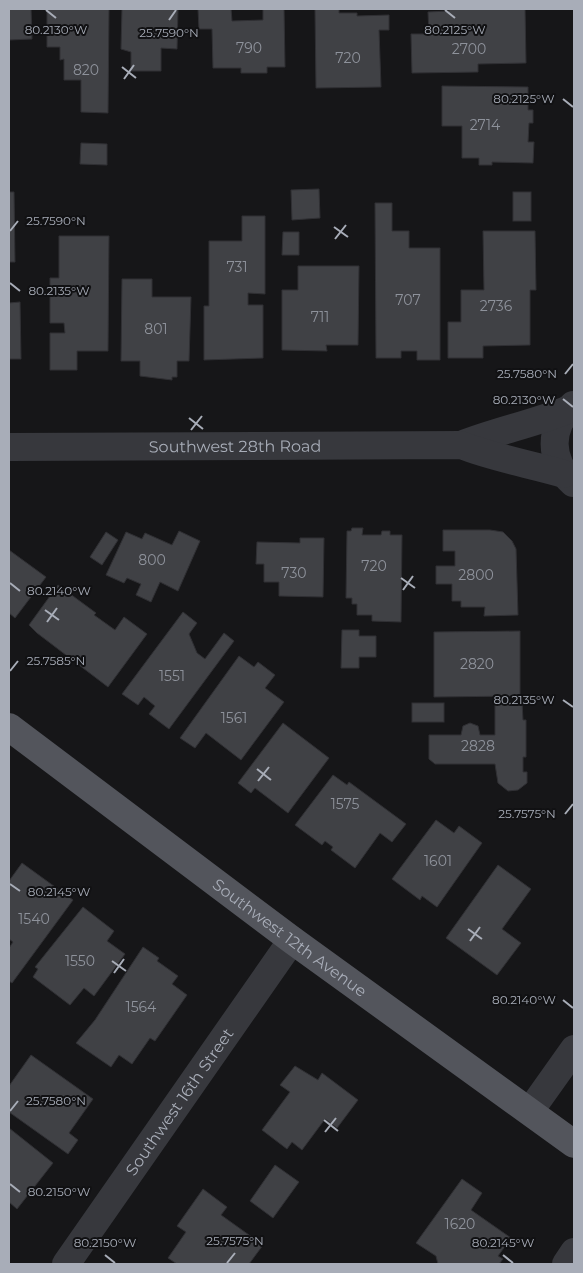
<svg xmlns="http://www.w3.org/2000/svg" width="583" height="1273" viewBox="0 0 583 1273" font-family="Montserrat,sans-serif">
	<rect width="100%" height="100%" fill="#161618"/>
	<g fill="#404145" stroke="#303034">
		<polygon points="9,9 31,9 32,39 9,40"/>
		<polygon points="47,9 109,9 108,113 81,112 81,80 64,80 64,59 60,60 60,47 47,47"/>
		<polygon points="122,9 178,9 177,49 161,48 161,71 131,71 131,52 121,49"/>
		<polygon points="198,9 231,9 232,21 263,20 263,9 284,9 285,67 267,67 267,73 241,73 241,68 213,68 212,29 199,29"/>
		<polygon points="315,9 339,9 339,13 357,13 357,16 389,15 389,30 379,30 381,87 316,88"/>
		<polygon points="449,9 525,9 526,63 478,64 478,72 412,73 411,34 429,34 428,12 449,11"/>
		<polygon points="442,86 528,87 528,110 533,110 533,123 529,123 528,142 534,142 533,163 492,162 492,165 479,165 479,158 462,158 462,126 442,126"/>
		<polygon points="81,143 107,144 107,165 80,164"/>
		<polygon points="319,189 320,218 292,220 291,190"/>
		<polygon points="9,192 14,192 15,262 9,262"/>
		<rect x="513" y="192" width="18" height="29"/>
		<polygon points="375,203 392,203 392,231 409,231 409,248 440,248 440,360 417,360 417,351 401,351 401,358 376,358"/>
		<polygon points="242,216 265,216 265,294 248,293 248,305 263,305 263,358 204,360 204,306 209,306 209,241 242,241"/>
		<polygon points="483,231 535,231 536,290 530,290 530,345 483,346 483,358 448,358 448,322 461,322 461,290 484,290"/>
		<polygon points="283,232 299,232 299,255 282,255"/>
		<polygon points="59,236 109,236 108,351 77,351 77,370 50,370 50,333 65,333 64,323 50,323 50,278 59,278"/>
		<polygon points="298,266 359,266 358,345 326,345 327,351 282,350 282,290 298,290"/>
		<polygon points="122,279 152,279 152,297 191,297 189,361 177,361 177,377 172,377 172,380 140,376 140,361 121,361"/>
		<polygon points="20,302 21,359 9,359 9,303"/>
		<polygon points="352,528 363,528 362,535 381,535 382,531 390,531 390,535 402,535 401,622 372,621 372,615 357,615 357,604 352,604 352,598 346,598 347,531 351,531"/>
		<polygon points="443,530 490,530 503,532 512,541 516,549 518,615 484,616 485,607 461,607 461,601 452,601 452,584 436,584 436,566 455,566 455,551 443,551"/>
		<polygon points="179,531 200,541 178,591 160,582 151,602 136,595 141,584 127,578 124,583 106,575 126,532 142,539 145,533 172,545"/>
		<polygon points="106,532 118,540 102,565 90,557"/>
		<polygon points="300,538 324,538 323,597 279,596 279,582 264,582 264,564 256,564 257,542 300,543"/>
		<polygon points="9,550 46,577 15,618 9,613"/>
		<polygon points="58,585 96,613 94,615 115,630 124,617 147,634 108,687 37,633 29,625"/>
		<polygon points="183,612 197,623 189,634 197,653 205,659 224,633 234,641 169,729 149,714 155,706 144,697 138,705 122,694"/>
		<polygon points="342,630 359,630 359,636 376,636 376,657 359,657 359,668 341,668"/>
		<polygon points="520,631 520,696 434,697 434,632"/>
		<polygon points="239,656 254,667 258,662 275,675 265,688 284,702 241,760 206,733 195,748 180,738"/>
		<polygon points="495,702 522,702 523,720 526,720 526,757 523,757 523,772 527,772 527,783 518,790 508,791 498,783 495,764 435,764 429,759 429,735 461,735 463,726 470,723 478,726 480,735 495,735"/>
		<rect x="412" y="703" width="32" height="19"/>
		<polygon points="283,723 329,758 288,813 255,788 251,793 238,783"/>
		<polygon points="333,775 347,785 349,782 406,824 392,842 380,833 355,868 331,850 333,847 325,841 322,845 295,825"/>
		<polygon points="436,820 454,833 459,826 482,843 437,907 422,896 420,900 392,879"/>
		<polygon points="22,863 73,900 12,983 9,981 9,948 13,942 9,939 9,881"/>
		<polygon points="498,865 531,889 502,929 521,943 497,975 446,938"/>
		<polygon points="83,907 114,931 107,941 125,954 94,996 84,988 70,1005 33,977 38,969 35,967"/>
		<polygon points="143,947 159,958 157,961 178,976 172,984 187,995 155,1041 150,1038 132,1064 119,1055 111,1067 76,1043 95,1020"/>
		<polygon points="31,1055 93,1099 69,1133 78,1140 68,1154 9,1112 9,1086"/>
		<polygon points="295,1066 318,1080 322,1073 358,1100 337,1128 325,1119 302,1150 292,1142 287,1149 262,1130 290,1092 280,1085"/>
		<polygon points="9,1128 53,1163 17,1209 9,1202"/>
		<polygon points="275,1165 299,1182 273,1218 250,1201"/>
		<polygon points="462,1179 482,1193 471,1210 511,1238 498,1256 503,1259 499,1264 438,1264 436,1256 416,1243"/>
		<polygon points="203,1189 227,1207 221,1215 263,1245 249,1264 177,1264 168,1258 186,1232 177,1226"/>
	</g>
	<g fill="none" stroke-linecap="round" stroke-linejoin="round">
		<g stroke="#37383d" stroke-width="28">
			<path d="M573 405C548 428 549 460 573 483"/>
			<path d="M461 445C496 431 533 424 567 410"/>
			<path id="s1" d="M9 447 461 445C494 458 530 464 564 474"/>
			<polyline points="530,1111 574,1049"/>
			<path id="s2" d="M66 1264 292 940"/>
			<polyline points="566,1264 574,1252"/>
		</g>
		<path stroke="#53555c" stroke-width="28" id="s3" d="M9 727 292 940 574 1144"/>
	</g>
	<path fill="none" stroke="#a8adb8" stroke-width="2" d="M46 10 56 18M445 10 455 18M169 20 176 10M122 67 136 78M124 79 134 65M563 99 573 107M334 227 348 237M10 231 18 221M335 239 346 225M10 283 20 291M565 374 573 364M563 399 573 407M189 418 203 429M191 430 202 416M401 578 415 588M10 583 20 591M403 590 413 576M45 610 59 620M47 622 57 608M10 671 18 661M563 700 573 707M257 769 271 780M258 781 269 767M565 814 573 804M10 884 20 891M468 929 482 939M470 941 480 927M112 961 126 971M114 973 124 959M563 1000 573 1008M10 1111 18 1101M324 1120 338 1131M325 1132 336 1118M10 1184 20 1192M105 1255 115 1263M503 1255 513 1263M227 1263 235 1253"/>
	<g text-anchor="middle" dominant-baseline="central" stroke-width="4" stroke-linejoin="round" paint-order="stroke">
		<g font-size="14" fill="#8e929b">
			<text x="249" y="48">790</text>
			<text x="469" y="49">2700</text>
			<text x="348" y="58">720</text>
			<text x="86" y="70">820</text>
			<text x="485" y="125">2714</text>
			<text x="237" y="267">731</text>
			<text x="408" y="300">707</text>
			<text x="496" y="306">2736</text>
			<text x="320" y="317">711</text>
			<text x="156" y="329">801</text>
			<text x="152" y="560">800</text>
			<text x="374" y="566">720</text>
			<text x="294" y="573">730</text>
			<text x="476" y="575">2800</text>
			<text x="477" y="664">2820</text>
			<text x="172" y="676">1551</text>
			<text x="234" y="718">1561</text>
			<text x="478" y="746">2828</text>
			<text x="345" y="804">1575</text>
			<text x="438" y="861">1601</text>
			<text x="34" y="919">1540</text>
			<text x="80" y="961">1550</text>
			<text x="141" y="1007">1564</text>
			<text x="460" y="1224">1620</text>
		</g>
		<g font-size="16" fill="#a8adb8" stroke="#111113">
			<text stroke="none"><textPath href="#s1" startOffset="226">Southwest 28th Road</textPath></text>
			<text stroke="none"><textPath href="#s3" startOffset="351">Southwest 12th Avenue</textPath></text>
			<text stroke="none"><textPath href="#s2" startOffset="198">Southwest 16th Street</textPath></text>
		</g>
	</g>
	<g font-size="12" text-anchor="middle" fill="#a8adb8" stroke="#111113" stroke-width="4" stroke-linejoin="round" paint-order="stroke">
		<text x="56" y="34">80.2130°W</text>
		<text x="455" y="34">80.2125°W</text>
		<text x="169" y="37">25.7590°N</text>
		<text x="524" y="103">80.2125°W</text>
		<text x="56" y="225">25.7590°N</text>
		<text x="59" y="295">80.2135°W</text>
		<text x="527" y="378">25.7580°N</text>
		<text x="524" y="404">80.2130°W</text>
		<text x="59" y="595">80.2140°W</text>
		<text x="56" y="665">25.7585°N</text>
		<text x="524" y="704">80.2135°W</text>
		<text x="527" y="818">25.7575°N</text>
		<text x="59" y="896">80.2145°W</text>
		<text x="524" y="1004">80.2140°W</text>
		<text x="56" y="1105">25.7580°N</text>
		<text x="59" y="1196">80.2150°W</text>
		<text x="235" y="1245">25.7575°N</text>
		<text x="105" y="1247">80.2150°W</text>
		<text x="503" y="1247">80.2145°W</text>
	</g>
	<rect width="583" height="1273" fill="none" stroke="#a8adb8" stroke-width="20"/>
</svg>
